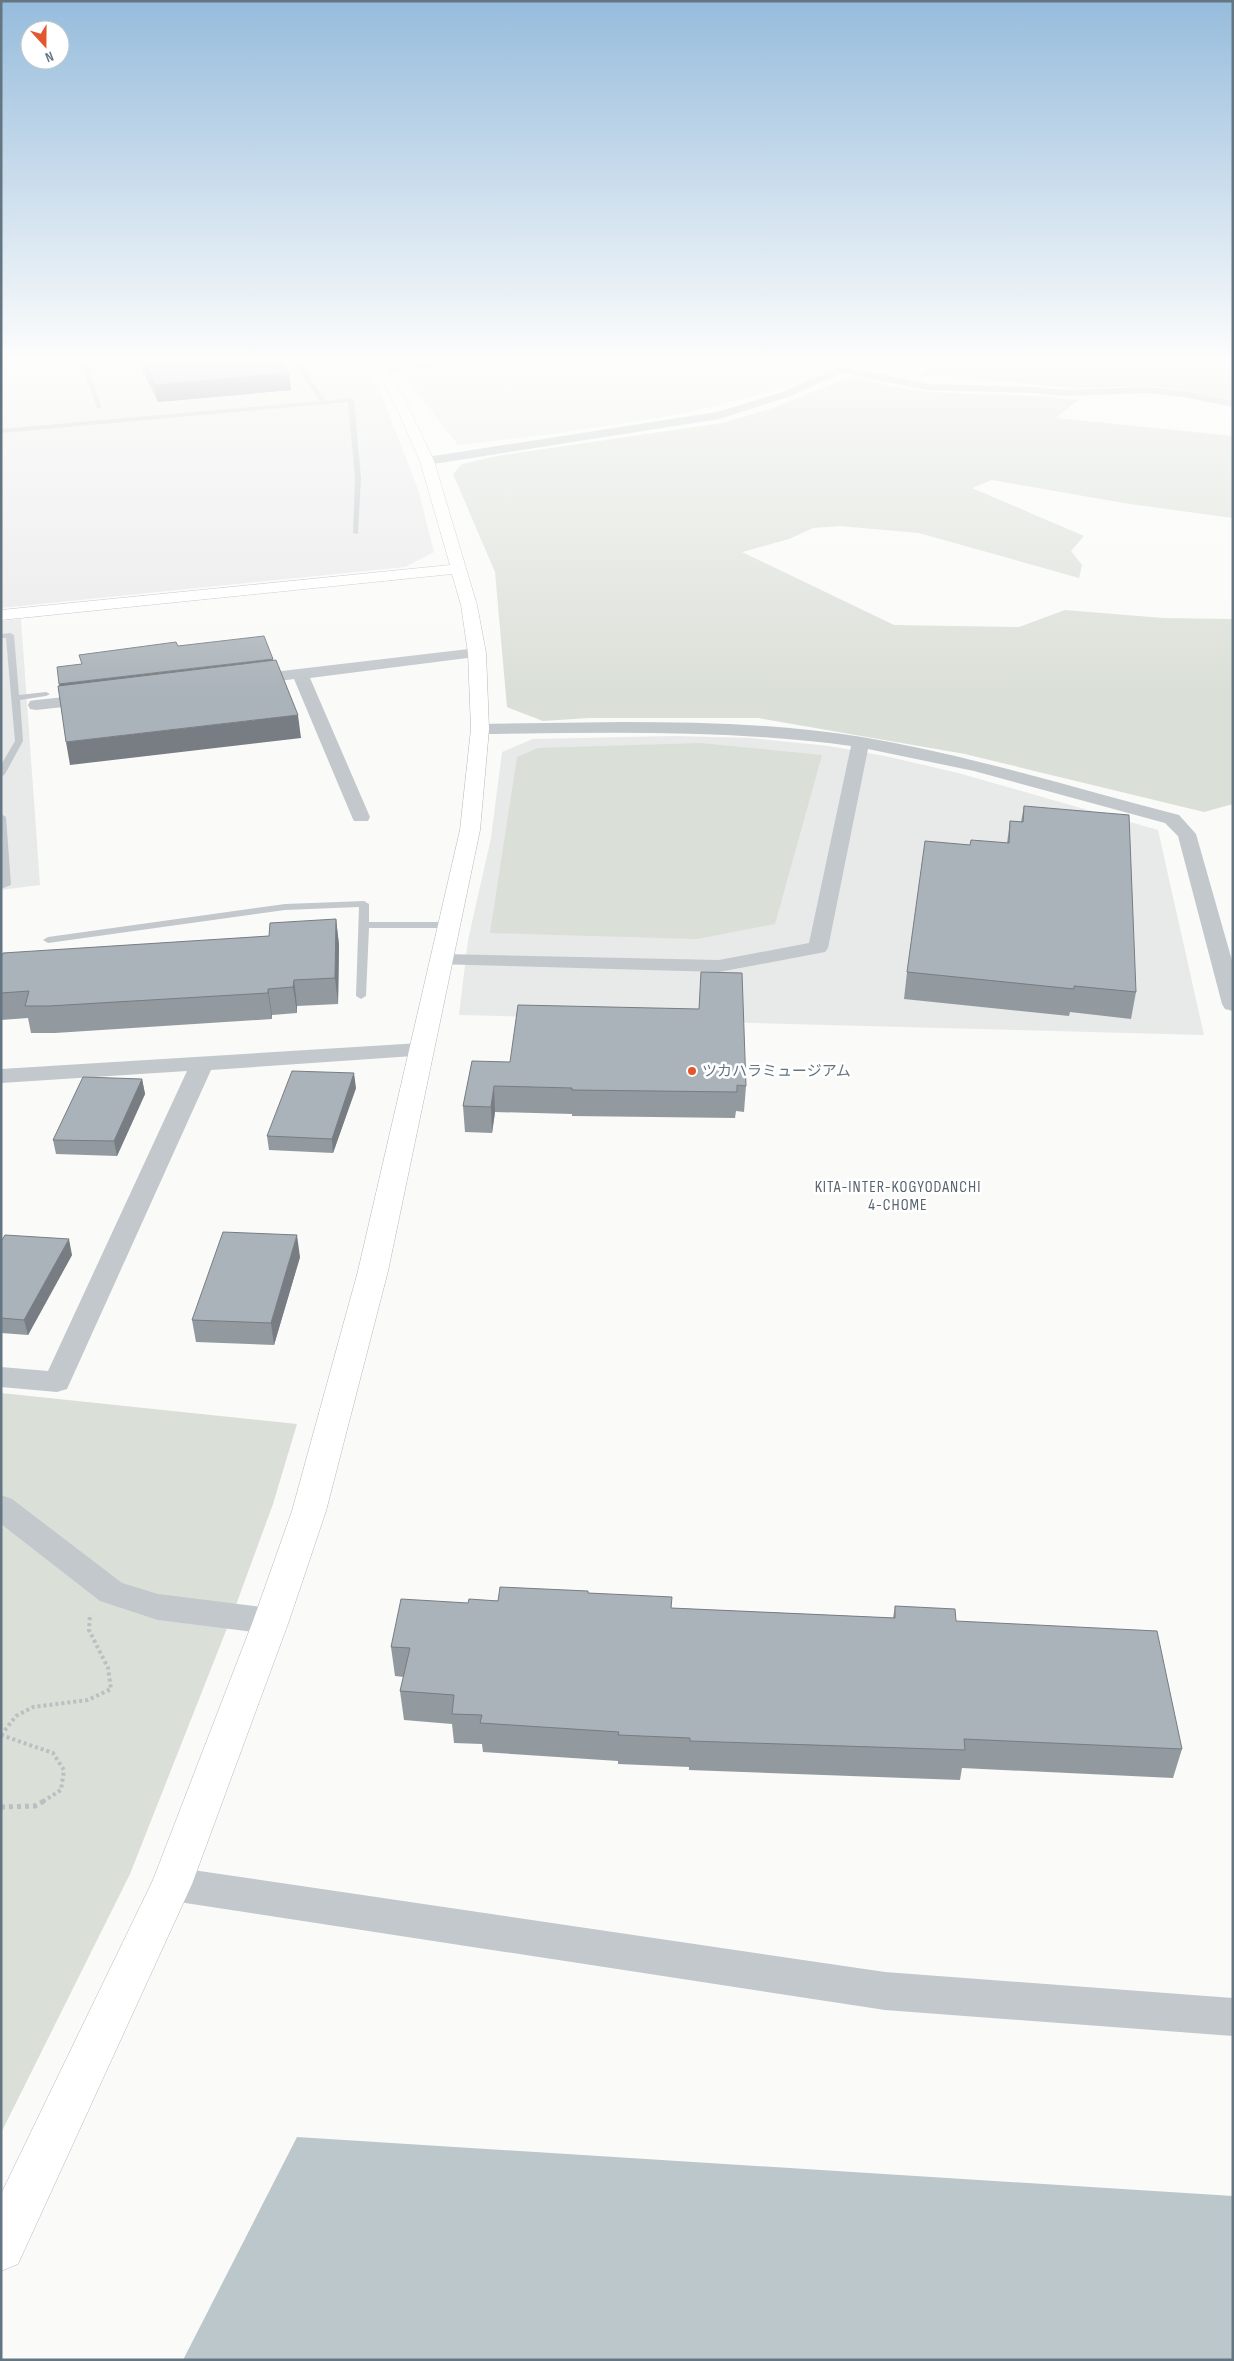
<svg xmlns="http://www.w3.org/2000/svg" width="1234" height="2361" viewBox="0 0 1234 2361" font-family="'Sofia Sans Condensed','Noto Sans JP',sans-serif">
	<rect width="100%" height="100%" fill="#fafaf8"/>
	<g fill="#e8e9e9">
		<polygon points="1,361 362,361 381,394 418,489 434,552 405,567 1,608"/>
		<polygon points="393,361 889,361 825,370 815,376 758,395 681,414 560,433 458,445"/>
		<polygon points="21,619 40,885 1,890 1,621"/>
		<polygon points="676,736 751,738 829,746 885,756 958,773 1158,830 1204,1035 459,1015 468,940 491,838 502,752 533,739"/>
	</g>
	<g fill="#dadfd7">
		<polygon points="926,361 1233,361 1233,399 1155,386 1078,388 920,375 932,364"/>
		<path d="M850 377C871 381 892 387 914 390 968 397 1024 392 1078 400L1056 418 1233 436V518L1130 504 992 480 972 488 1084 536 1071 551 1082 565 1079 578 919 533 840 526 813 528 789 539 742 552 894 625 1019 627 1065 610 1163 618 1233 619V804L1204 812 965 754 758 718H589L543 721 507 707 495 572 453 474 462 464 502 455 722 423 770 409Z"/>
		<polygon points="700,743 822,755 775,924 697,939 490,933 517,757 538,748"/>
		<polygon points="1,1393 297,1424 273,1504 233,1613 130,1874 1,2133"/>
	</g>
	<polygon fill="#bbc7cb" points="297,2137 1233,2196 1233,2360 183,2360"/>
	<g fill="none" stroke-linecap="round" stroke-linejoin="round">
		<defs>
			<polygon id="secondary" points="371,361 383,361 406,402 434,461 477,605 486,653 489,729 480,830 388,1271 326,1511 289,1621 192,1884 18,2264 1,2271 1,2194 153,1880 253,1621 292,1511 358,1271 460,830 471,729 468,653 461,605 452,574 1,620 1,610 450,565 420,461 394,402"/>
		</defs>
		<use href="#secondary" stroke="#b3babf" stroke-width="1"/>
		<g stroke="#bbbfc2" stroke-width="4" stroke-dasharray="3 3" stroke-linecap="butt">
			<polyline points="1,1735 16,1716 33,1707 88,1700 111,1689 108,1668 89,1630 90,1614"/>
			<polyline points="1,1735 53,1753 64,1770 61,1790 42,1802"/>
		</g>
		<polyline stroke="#bbbfc2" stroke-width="5" stroke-dasharray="4 4" stroke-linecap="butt" points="1,1807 35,1806 44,1801"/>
		<g fill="#c3c8cc" fill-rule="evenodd">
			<polygon points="80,361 86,361 102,409 97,408"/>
			<polygon points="292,361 298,361 326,401 351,398 354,400 361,478 358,534 353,533 355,478 348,402 1,433 1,429 320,401"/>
			<polygon points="463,361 487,361 383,372 380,370"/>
			<polygon points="804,361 836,361 811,365"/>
			<polygon points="10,633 14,635 19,695 46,692 50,694 46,696 20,700 23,741 5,774 1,777 1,765 15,741 6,638 1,638 1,634"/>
			<polygon points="1,814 6,817 11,885 1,889"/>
			<polygon points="364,901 369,904 369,922 447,922 452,925 447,928 369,928 366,996 361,999 356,996 359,907 285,910 48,943 43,940 48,937 285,904"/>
		</g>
		<g fill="#c3c8cc" fill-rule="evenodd">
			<polygon points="840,366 927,384 1035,387 1064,390 1148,387 1184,391 1233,400 1233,407 1184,397 1148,393 1064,396 1035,393 927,390 841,373 791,396 719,419 427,465 421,461 427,457 717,412 783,392"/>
			<polygon points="477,648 483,650 485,653 483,656 310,678 370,817 368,821 354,821 352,817 294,679 248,685 242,683 240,680 242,677 248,675"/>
			<polygon points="94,694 100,695 102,699 100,703 36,710 30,709 28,705 30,701 36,700"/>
			<path d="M623 722C703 722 783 724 862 737 969 755 1073 788 1179 815L1196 834 1233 964V1011L1225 1009 1222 1004 1178 836 1165 823 974 771 868 749 828 948 825 952 719 972 435 964 431 960 435 956 442 954 719 960 809 943 851 746C728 729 604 733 480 734L474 733 471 729 474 725 480 724Z"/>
			<polygon points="420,1043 428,1045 431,1050 428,1055 211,1070 67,1389 57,1392 1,1387 1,1367 48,1371 187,1071 1,1083 1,1069"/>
			<polygon points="1,1495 12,1499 122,1583 158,1594 271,1608 283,1612 287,1621 283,1630 271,1634 158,1620 100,1601 1,1524"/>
			<polygon points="172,1867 885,1972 1233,1998 1233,2036 885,2010 172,1901 159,1896 153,1884 159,1872"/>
		</g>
		<use href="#secondary" fill="#fff" fill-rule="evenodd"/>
	</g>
	<g fill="#929a9f">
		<polygon points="138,361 281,361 289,373 291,390 158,402"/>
		<polygon points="1024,806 1136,992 1131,1019 1070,1012 1069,1016 904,999 907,972 970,845 1007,843 1010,821 1021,822"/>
		<polygon points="336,919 339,945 338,1004 297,1006 297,1013 272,1015 272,1019 55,1033 31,1033 28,1018 1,1020 1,957 269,936"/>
		<polygon points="472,1061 746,1086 744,1112 736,1111 735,1118 572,1116 572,1114 495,1112 492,1133 465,1132 463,1106"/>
		<polygon points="142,1079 145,1094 117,1156 56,1154 53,1140"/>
		<polygon points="356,1088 333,1153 269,1150 267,1136"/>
		<polygon points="1,1242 72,1255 28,1335 1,1333"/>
		<polygon points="300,1257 274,1345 196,1342 192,1320"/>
		<polygon points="588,1593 671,1608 893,1618 895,1606 956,1621 1182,1749 1173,1778 962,1768 960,1780 689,1770 689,1767 618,1764 618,1761 483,1752 482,1744 454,1743 452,1724 404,1720 400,1691 404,1677 395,1676 391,1647 468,1603"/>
	</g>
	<g fill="#777d82">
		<polygon points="289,373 291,390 158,402 155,385"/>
		<polygon points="273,659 274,670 61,695 59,684"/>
		<polygon points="298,715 301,738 70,765 66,742"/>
		<polygon points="336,919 339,945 338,1004 335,978"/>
		<polygon points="294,980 297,1006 297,1013 293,987"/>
		<polygon points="268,989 272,1015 272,1019 268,993"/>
		<polygon points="354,1073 356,1088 333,1153 332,1139"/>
		<polygon points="142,1079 145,1094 117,1156 114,1141"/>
		<polygon points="494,1086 495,1112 492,1133 491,1107"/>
		<polygon points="297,1235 300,1257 274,1345 271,1323"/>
		<polygon points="69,1239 72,1255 28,1335 24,1320"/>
	</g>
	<g fill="#aab3b9" stroke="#777d82">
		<polygon points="144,361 281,361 289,373 155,385"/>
		<polygon points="264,636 273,659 59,684 57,667 82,664 79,655 176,642 178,646"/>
		<polygon points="276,660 298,715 66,742 58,686"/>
		<polygon points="1024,806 1129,815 1136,992 1074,986 1074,989 907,972 925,841 970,845 971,840 1009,843 1010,821 1023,822"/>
		<polygon points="336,919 335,978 294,980 293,987 268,989 268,993 49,1006 25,1006 29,991 1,993 1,957 3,953 269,936 270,923"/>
		<polygon points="701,972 742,973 746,1086 737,1085 737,1092 572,1090 572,1088 494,1086 491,1107 463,1106 472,1061 510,1062 518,1005 699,1009"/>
		<polygon points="292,1071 354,1073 332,1139 267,1136"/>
		<polygon points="83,1077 142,1079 114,1141 53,1140"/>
		<polygon points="223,1232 297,1235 271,1323 192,1320"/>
		<polygon points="5,1235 69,1239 24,1320 1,1318 1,1242"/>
		<polygon points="500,1587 588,1591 588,1593 672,1597 671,1608 895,1618 895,1606 955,1609 956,1621 1157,1631 1182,1749 964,1739 965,1750 690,1741 690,1738 618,1735 619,1732 480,1723 482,1715 452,1714 454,1695 400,1691 410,1648 391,1647 401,1599 468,1603 469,1599 498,1601"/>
	</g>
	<linearGradient id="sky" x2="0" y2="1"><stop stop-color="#96bcdc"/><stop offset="0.52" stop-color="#fdfdfc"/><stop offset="1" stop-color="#fdfdfc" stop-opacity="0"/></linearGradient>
	<rect width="1234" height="692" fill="url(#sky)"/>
	<circle fill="#e4572e" stroke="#fff" stroke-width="2" cx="692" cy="1071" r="5"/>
	<g text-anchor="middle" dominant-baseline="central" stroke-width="5" stroke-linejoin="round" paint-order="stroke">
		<g font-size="15" fill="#657683" stroke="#fff" text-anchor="start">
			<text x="702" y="1071">ツカハラミュージアム</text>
		</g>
		<g font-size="16" letter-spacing="1" fill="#57646e" stroke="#fff">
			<text x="898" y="1187">KITA-INTER-KOGYODANCHI<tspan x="898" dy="18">4-CHOME</tspan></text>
		</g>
	</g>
	<rect width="1234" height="2361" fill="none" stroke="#657683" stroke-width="5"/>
	<g transform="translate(45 45) rotate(159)"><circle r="24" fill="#ffffff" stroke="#c1c8cd"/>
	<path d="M0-4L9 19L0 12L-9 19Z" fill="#e4572e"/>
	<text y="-8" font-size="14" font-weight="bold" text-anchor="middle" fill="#657683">N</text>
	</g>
</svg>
